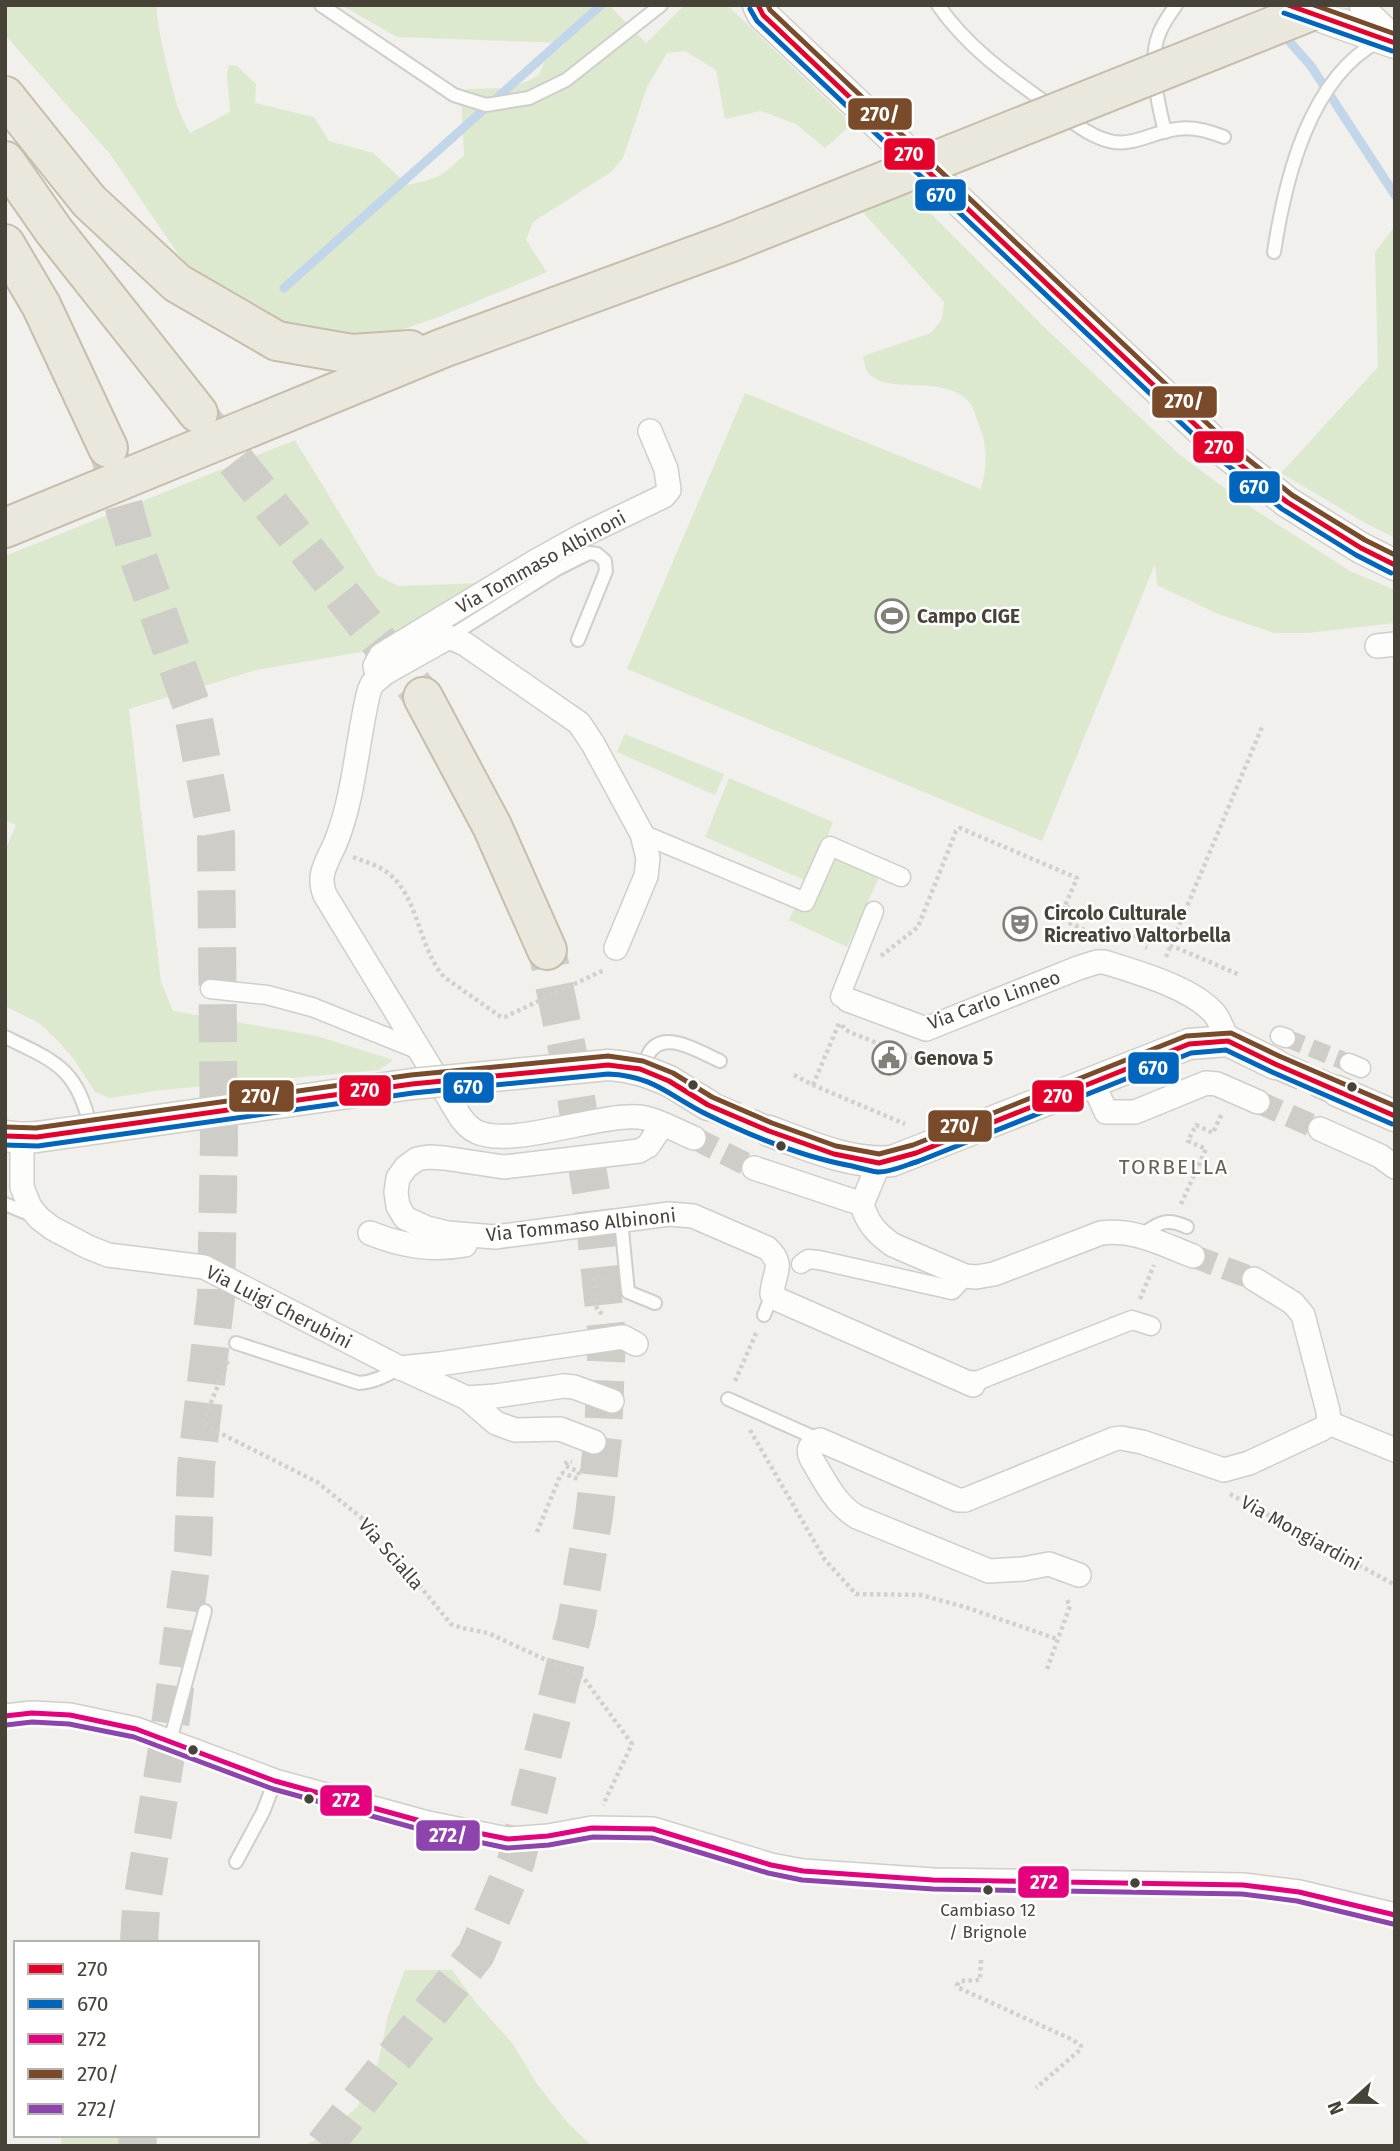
<svg xmlns="http://www.w3.org/2000/svg" width="1400" height="2151" viewBox="0 0 1400 2151" font-family="'Fira Sans',sans-serif">
	<rect width="100%" height="100%" fill="#f1f0ec"/>
	<g fill="#dde9cf">
		<path d="M5 5H157C154 19 173 92 178 108 181 117 186 125 190 133L230 112 227 74 229 65 237 66 256 84 255 103 314 117 329 141 373 153 408 185C439 178 441 177 464 155L461 97 467 89 512 88 538 76 545 61 566 43 397 37 341 5H609L646 43 685 5H727L852 124 825 148 796 124 761 111 725 119 716 70 685 51 667 53 647 87 623 158 611 172 533 222 526 240 547 272 439 317 374 339 319 335 267 317 189 270 110 154 5 35Z"/>
		<path d="M906 189 1042 325 1180 455 1246 504 1350 571 1395 590V623L1308 633H1274L1218 614 1157 585 1155 564 1042 841 627 669 745 393 981 489C987 467 988 446 979 425 976 418 974 406 968 401 943 373 884 397 867 371 865 368 864 360 863 356L931 333 942 319 944 302 850 198Z"/>
		<polygon points="1395,226 1395,538 1365,523 1281,473 1378,367 1375,252"/>
		<polygon points="295,440 377,575 398,586 483,583 361,652 256,670 129,709 161,982 173,1011 317,1036 393,1060 379,1070 162,1090 110,1098 95,1092 73,1058 58,1041 39,1023 5,1006 5,851 16,825 5,821 5,556"/>
		<polygon points="625,734 724,774 715,795 617,752"/>
		<polygon points="729,778 833,822 809,882 705,837"/>
		<polygon points="832,854 880,875 847,947 789,920 797,903"/>
		<polygon points="405,1970 452,1970 477,2004 513,2044 537,2084 567,2122 592,2146 300,2146 320,2139 357,2107 378,2063 388,2015"/>
		<polygon points="61,2135 134,2135 136,2146 61,2146"/>
	</g>
	<g fill="none" stroke-linecap="round" stroke-linejoin="round">
		<g stroke="#c2d6ea" stroke-width="9">
			<polyline points="1281,32 1311,66 1395,195"/>
			<polyline points="284,288 601,5"/>
		</g>
		<polyline stroke="#cfcdc8" stroke-width="18" stroke-dasharray="18 9" stroke-linecap="butt" points="1286,1038 1349,1063"/>
		<g stroke="#cfcdc8" stroke-width="23" stroke-dasharray="23 11" stroke-linecap="butt">
			<polyline points="1258,1102 1320,1129"/>
			<polyline points="694,1138 754,1168"/>
			<polyline points="1193,1256 1254,1279"/>
		</g>
		<g stroke="#cfcdc8" stroke-width="30" stroke-dasharray="30 15" stroke-linecap="butt">
			<polyline points="1275,1064 1337,1091"/>
			<polyline points="708,1105 769,1131"/>
		</g>
		<g stroke="#cfcdc8" stroke-width="38" stroke-dasharray="38 19" stroke-linecap="butt">
			<polyline points="200,416 423,697"/>
			<polyline points="108,450 138,557 191,704 216,835 219,1143 216,1298 196,1467 193,1552 167,1749 141,1908 139,1943"/>
			<polyline points="137,2135 138,2146"/>
			<polyline points="324,2146 476,1954 516,1861 576,1622 594,1516 603,1437 607,1337 592,1197 572,1073 547,950"/>
		</g>
		<defs>
			<g id="service">
				<polyline points="321,5 454,95 486,105 529,98 566,80 661,5"/>
				<path d="M938 5C968 48 1007 75 1049 105 1069 119 1090 138 1114 142 1136 145 1156 131 1177 129 1193 126 1209 131 1224 137"/>
				<path d="M1165 132C1158 104 1148 61 1159 34 1163 23 1170 14 1176 5"/>
				<path d="M1274 252C1285 180 1309 78 1379 41"/>
				<polyline points="449,637 557,569 589,553 597,554 605,561 606,571 578,640"/>
				<path d="M5 1037C57 1062 78 1069 91 1130"/>
				<path d="M648 1055C662 1027 699 1052 720 1061"/>
				<polyline points="5,1204 34,1216"/>
				<polyline points="621,1220 628,1292 655,1303"/>
				<path d="M1141 1235C1159 1223 1166 1217 1187 1227"/>
				<polyline points="764,1315 772,1294"/>
				<path d="M236 1343 359 1383C375 1382 387 1375 400 1368"/>
				<polyline points="728,1399 820,1440"/>
				<polyline points="170,1741 205,1611"/>
				<polyline points="236,1862 263,1812 275,1781"/>
			</g>
			<g id="pedestrian">
				<polyline points="642,834 805,902 830,846 901,877"/>
				<polyline points="210,989 267,995 312,1007 419,1050"/>
				<polyline points="848,1000 840,997 874,911"/>
				<polyline points="1280,1036 1286,1038"/>
				<polyline points="1349,1063 1361,1068"/>
				<polyline points="801,1264 808,1259 819,1260 952,1290 965,1276"/>
				<polyline points="964,1381 979,1380 1132,1320 1151,1326"/>
			</g>
			<g id="minor">
				<polyline points="1361,5 1395,38"/>
				<polyline points="1377,646 1395,644"/>
				<polyline points="378,678 375,666 381,655 536,561 581,536 664,496 669,490 666,469 650,431"/>
				<path d="M616 948 646 876 648 858 642 834 593 744 579 723 465 644 449 637 385 673 372 684 369 691C357 740 355 792 337 839 329 860 316 873 325 895L461 1118C466 1124 470 1129 477 1132 511 1148 597 1114 638 1117 655 1118 679 1132 694 1138"/>
				<path d="M848 1000 926 1029 1078 968 1097 962H1104C1136 972 1190 987 1213 1012 1220 1019 1224 1033 1228 1041"/>
				<polyline points="1093,1083 1106,1112 1135,1112 1206,1083 1217,1084 1258,1102"/>
				<path d="M662 1125 648 1146 639 1151 504 1167 444 1158 429 1157 417 1159 406 1167 398 1178 396 1192 398 1206 405 1218 427 1228 447 1233 495 1237 669 1214 693 1216 767 1248C786 1265 773 1273 772 1294L779 1300 973 1385"/>
				<polyline points="1320,1129 1380,1156 1395,1167"/>
				<polyline points="22,1138 22,1187 30,1207 39,1218 52,1228 88,1247 108,1255 204,1267 400,1368 439,1364 623,1337 636,1344"/>
				<polyline points="754,1168 862,1204 879,1163"/>
				<path d="M862 1204C867 1223 877 1234 893 1245L965 1276 976 1277 994 1274 1101 1233C1135 1229 1162 1244 1193 1256"/>
				<path d="M370 1233C399 1245 433 1251 465 1245"/>
				<polyline points="1254,1279 1293,1303 1303,1315 1328,1411 1329,1423 1395,1450"/>
				<polyline points="403,1369 467,1398 496,1423 515,1430 560,1429 594,1442"/>
				<polyline points="467,1398 495,1396 564,1386 574,1387 612,1401"/>
				<path d="M1079 1575 1049 1564 1023 1569 989 1571 857 1517C835 1504 825 1481 812 1460 807 1450 809 1444 820 1440L958 1500H965L1114 1439 1121 1438 1142 1442 1224 1470 1249 1463 1322 1429 1329 1423"/>
				<polyline points="5,1716 32,1713 70,1715 136,1729 275,1781 428,1823 508,1839 548,1836 592,1828 653,1829 771,1865 803,1871 933,1880 1243,1885 1299,1892 1395,1915"/>
			</g>
			<g id="tertiary">
				<polyline points="758,5 763,15 1222,450 1287,502 1361,548 1395,565"/>
				<polyline points="1296,8 1395,43"/>
				<polyline points="669,1081 708,1105"/>
				<polyline points="1337,1091 1395,1116"/>
				<path d="M769 1131C807 1145 851 1165 892 1161L1189 1044 1228 1041 1275 1064"/>
				<polyline points="5,1136 22,1138 37,1137"/>
			</g>
			<g id="motorway">
				<polyline points="5,96 89,201 177,283 277,341 352,354 410,350"/>
				<polyline points="5,161 54,231 198,413"/>
				<polyline points="5,244 41,305 108,448"/>
				<polyline points="5,528 443,348 729,243"/>
				<polyline points="423,697 492,826 547,950"/>
			</g>
		</defs>
		<use href="#service" stroke="#cfceca" stroke-width="16"/>
		<use href="#pedestrian" stroke="#cfceca" stroke-width="21"/>
		<use href="#minor" stroke="#cfceca" stroke-width="26"/>
		<use href="#tertiary" stroke="#cfceca" stroke-width="33"/>
		<use href="#motorway" stroke="#c6beab" stroke-width="42"/>
		<g stroke="#d1d0cb" stroke-width="4.5" stroke-dasharray="3.5 3.5" stroke-linecap="butt">
			<path d="M353 857C365 862 378 865 388 873 419 897 418 947 444 977L501 1017H505L604 970"/>
			<polyline points="1065,906 1062,916 1063,920 1091,933 1090,939"/>
			<polyline points="1121,930 1147,941 1145,947 1147,948"/>
			<polyline points="1170,945 1240,975"/>
			<polyline points="881,956 918,927 956,831 960,828 1077,878 1065,906 1074,910"/>
			<polyline points="1166,957 1262,727"/>
			<polyline points="842,1025 844,1029 852,1033 922,1061 938,1054"/>
			<polyline points="794,1075 813,1085 905,1124"/>
			<polyline points="813,1085 840,1021"/>
			<polyline points="1181,1204 1206,1149 1188,1141 1196,1125 1213,1133 1222,1113"/>
			<polyline points="1140,1299 1154,1265"/>
			<polyline points="602,1314 597,1309 594,1277 603,1275 604,1281"/>
			<polyline points="228,1361 202,1424 317,1482 368,1523 451,1624 462,1628 488,1633 583,1677 632,1744 603,1805"/>
			<polyline points="735,1381 757,1331"/>
			<polyline points="750,1430 825,1560 856,1594 921,1595 965,1607 1057,1639"/>
			<polyline points="1230,1494 1395,1585"/>
			<polyline points="537,1532 561,1474 563,1473 575,1478 578,1478 579,1472 564,1465 568,1461 572,1462"/>
			<polyline points="1047,1669 1070,1606 1066,1598"/>
			<polyline points="981,1960 980,1980 960,1981 957,1985 959,1988 1073,2040 1081,2046 1081,2049 1036,2088"/>
		</g>
		<use href="#service" stroke="#fdfdfc" stroke-width="12"/>
		<use href="#pedestrian" stroke="#fdfdfc" stroke-width="18"/>
		<use href="#minor" stroke="#fdfdfc" stroke-width="23"/>
		<use href="#tertiary" stroke="#fdfdfc" stroke-width="30"/>
		<use href="#motorway" stroke="#eae7dc" stroke-width="38"/>
		<defs>
			<path id="tertiary-bridge" d="M37 1137 412 1084 608 1065C631 1066 648 1072 669 1081"/>
			<polyline id="motorway-bridge" points="729,243 1326,5"/>
		</defs>
		<use href="#tertiary-bridge" stroke="#cfceca" stroke-width="33" stroke-linecap="butt"/>
		<use href="#motorway-bridge" stroke="#c6beab" stroke-width="42" stroke-linecap="butt"/>
		<use href="#tertiary-bridge" stroke="#fdfdfc" stroke-width="30"/>
		<use href="#motorway-bridge" stroke="#eae7dc" stroke-width="38"/>
		<defs>
			<g id="bus-1">
				<polyline points="758,5 763,15 1222,450 1287,502 1361,548 1395,565"/>
				<polyline points="1288,5 1395,43"/>
				<polyline points="5,1136 37,1137 412,1084 608,1065 640,1069 669,1081 708,1105 769,1131 834,1154 879,1163 916,1153 1189,1044 1228,1041 1275,1064 1395,1116"/>
			</g>
			<g id="bus-2">
				<polyline points="750,9 757,21 1216,456 1282,509 1356,555 1391,573"/>
				<polyline points="1284,13 1392,51"/>
				<path d="M5 1145 38 1146 413 1093 608 1074C654 1076 668 1095 706 1114 751 1136 802 1157 852 1166 860 1168 869 1171 878 1172 892 1172 906 1165 919 1161L1191 1053 1226 1050 1272 1072 1392 1124"/>
			</g>
			<polyline id="bus-3" points="5,1716 32,1713 70,1715 136,1729 275,1781 428,1823 508,1839 548,1836 592,1828 653,1829 771,1865 803,1871 933,1880 1243,1885 1299,1892 1395,1915"/>
			<g id="bus-4">
				<polyline points="768,5 770,10 1228,443 1292,495 1365,540 1395,555"/>
				<polyline points="1314,5 1395,34"/>
				<polyline points="6,1127 36,1128 411,1075 608,1056 643,1061 673,1073 712,1097 772,1123 836,1146 879,1154 913,1145 1186,1036 1231,1033 1279,1056 1395,1106"/>
			</g>
			<polyline id="bus-5" points="6,1725 32,1722 69,1724 134,1737 273,1789 426,1831 507,1848 549,1845 593,1837 652,1838 768,1873 802,1880 933,1889 1242,1894 1297,1901 1393,1924"/>
		</defs>
		<use href="#bus-1" stroke="#fff" stroke-width="10"/>
		<use href="#bus-2" stroke="#fff" stroke-width="10"/>
		<use href="#bus-3" stroke="#fff" stroke-width="10"/>
		<use href="#bus-4" stroke="#fff" stroke-width="10"/>
		<use href="#bus-5" stroke="#fff" stroke-width="10"/>
		<use href="#bus-1" stroke="#e4002b" stroke-width="5"/>
		<use href="#bus-2" stroke="#0065bd" stroke-width="5"/>
		<use href="#bus-3" stroke="#e5007d" stroke-width="5"/>
		<use href="#bus-4" stroke="#7a4b2a" stroke-width="5"/>
		<use href="#bus-5" stroke="#8e44ad" stroke-width="5"/>
	</g>
	<defs>
		<symbol id="stadium-ring" viewBox="-11 -11 22 22"><circle r="9.5" fill="#fff" stroke="#828078" stroke-width="1.5"/><path d="M0-5a6.5 5 0 1 0 0 10a6.5 5 0 1 0 0-10ZM-3.5-1.8h7v3.6h-7Z" fill="#828078"/></symbol>
		<symbol id="theatre-ring" viewBox="-11 -11 22 22"><circle r="9.5" fill="#fff" stroke="#828078" stroke-width="1.5"/><path d="M-5-5.5Q0-4 5-5.5V0Q5 5 0 6Q-5 5-5 0ZM-3.3-2.5H-1v1.5H-3.3ZM1-2.5H3.3v1.5H1ZM-2.8 1Q0 5.5 2.8 1Z" fill="#828078"/></symbol>
		<symbol id="civic-ring" viewBox="-11 -11 22 22"><circle r="9.5" fill="#fff" stroke="#828078" stroke-width="1.5"/><path d="M-.6-6.5H3V-4.5H.6V-3L4-1V1h2V6H-6V1h2V-1L-.6-3ZM-1.2 2.5V6h2.4V2.5Z" fill="#828078"/></symbol>
	</defs>
	<g fill-rule="evenodd">
		<use href="#stadium-ring" x="873" y="597" width="38" height="38"/>
		<use href="#theatre-ring" x="1001" y="905" width="38" height="38"/>
		<use href="#civic-ring" x="870" y="1039" width="38" height="38"/>
	</g>
	<g fill="#474339" stroke="#fff" stroke-width="2.5">
		<circle cx="693" cy="1085" r="6"/>
		<circle cx="1352" cy="1087" r="6"/>
		<circle cx="781" cy="1146" r="6"/>
		<circle cx="193" cy="1750" r="6"/>
		<circle cx="309" cy="1799" r="6"/>
		<circle cx="1135" cy="1883" r="6"/>
		<circle cx="988" cy="1890" r="6"/>
	</g>
	<g text-anchor="middle" dominant-baseline="central" stroke-width="5" stroke-linejoin="round" paint-order="stroke">
		<g font-size="17" fill="#474339" stroke="#fff">
			<text x="988" y="1910">Cambiaso 12<tspan x="988" dy="22">/ Brignole</tspan></text>
		</g>
		<g font-size="19" fill="#474339" stroke="#fff">
			<text transform="translate(541 562) rotate(-29)">Via Tommaso Albinoni</text>
			<text transform="translate(994 1000) rotate(-20)">Via Carlo Linneo</text>
			<text transform="translate(581 1225) rotate(-6)">Via Tommaso Albinoni</text>
			<text transform="translate(279 1307) rotate(27)">Via Luigi Cherubini</text>
			<text transform="translate(1301 1533) rotate(29)">Via Mongiardini</text>
			<text transform="translate(391 1554) rotate(49)">Via Scialla</text>
		</g>
		<g font-size="19" font-weight="bold" fill="#474339" stroke="#fff" text-anchor="start">
			<text x="917" y="616">Campo CIGE</text>
			<text x="1044" y="913">Circolo Culturale<tspan x="1044" dy="22">Ricreativo Valtorbella</tspan></text>
			<text x="914" y="1058">Genova 5</text>
		</g>
		<g font-size="21" letter-spacing="2" fill="#686152" stroke="#fff">
			<text x="1174" y="1167">TORBELLA</text>
		</g>
	</g>
	<g stroke="#fff" stroke-width="2.5">
		<rect x="847" y="97" width="66" height="34" rx="7" fill="#7a4b2a"/>
		<rect x="883" y="137" width="53" height="34" rx="7" fill="#e4002b"/>
		<rect x="914" y="178" width="53" height="34" rx="7" fill="#0065bd"/>
		<rect x="1151" y="385" width="67" height="34" rx="7" fill="#7a4b2a"/>
		<rect x="1192" y="430" width="53" height="34" rx="7" fill="#e4002b"/>
		<rect x="1228" y="470" width="53" height="34" rx="7" fill="#0065bd"/>
		<rect x="1127" y="1051" width="53" height="34" rx="7" fill="#0065bd"/>
		<rect x="442" y="1071" width="53" height="33" rx="7" fill="#0065bd"/>
		<rect x="338" y="1074" width="54" height="33" rx="7" fill="#e4002b"/>
		<rect x="228" y="1079" width="67" height="34" rx="7" fill="#7a4b2a"/>
		<rect x="1031" y="1079" width="54" height="34" rx="7" fill="#e4002b"/>
		<rect x="927" y="1109" width="66" height="34" rx="7" fill="#7a4b2a"/>
		<rect x="319" y="1784" width="54" height="33" rx="7" fill="#e5007d"/>
		<rect x="415" y="1819" width="66" height="33" rx="7" fill="#8e44ad"/>
		<rect x="1017" y="1865" width="53" height="34" rx="7" fill="#e5007d"/>
	</g>
	<g font-size="19" text-anchor="middle" font-weight="bold" fill="#fff">
		<text x="880" y="121">270/</text>
		<text x="909" y="161">270</text>
		<text x="941" y="202">670</text>
		<text x="1184" y="408">270/</text>
		<text x="1219" y="454">270</text>
		<text x="1254" y="494">670</text>
		<text x="1153" y="1075">670</text>
		<text x="468" y="1094">670</text>
		<text x="365" y="1097">270</text>
		<text x="261" y="1103">270/</text>
		<text x="1058" y="1103">270</text>
		<text x="960" y="1133">270/</text>
		<text x="346" y="1807">272</text>
		<text x="448" y="1842">272/</text>
		<text x="1044" y="1889">272</text>
	</g>
	<rect width="1400" height="2151" fill="none" stroke="#474339" stroke-width="14"/>
	<rect x="14" y="1941" width="245" height="196" fill="#ffffff" stroke="#b5b4b0" stroke-width="2"/>
	<rect x="28" y="1964" width="35" height="10" fill="#e4002b" stroke="#b5b4b0" stroke-width="2"/>
	<text x="77" y="1976" font-size="21" fill="#474339">270</text>
	<rect x="28" y="1999" width="35" height="10" fill="#0065bd" stroke="#b5b4b0" stroke-width="2"/>
	<text x="77" y="2011" font-size="21" fill="#474339">670</text>
	<rect x="28" y="2034" width="35" height="10" fill="#e5007d" stroke="#b5b4b0" stroke-width="2"/>
	<text x="77" y="2046" font-size="21" fill="#474339">272</text>
	<rect x="28" y="2069" width="35" height="10" fill="#7a4b2a" stroke="#b5b4b0" stroke-width="2"/>
	<text x="77" y="2081" font-size="21" fill="#474339">270/</text>
	<rect x="28" y="2104" width="35" height="10" fill="#8e44ad" stroke="#b5b4b0" stroke-width="2"/>
	<text x="77" y="2116" font-size="21" fill="#474339">272/</text>
	<g transform="translate(1351 2102) rotate(249)" stroke="#ffffff" stroke-width="5" paint-order="stroke">
	<path d="M0-5L12 26L0 18L-12 26Z" fill="#474339"/>
	<text y="-10" font-size="19" font-weight="bold" text-anchor="middle" fill="#474339">N</text>
	</g>
</svg>
